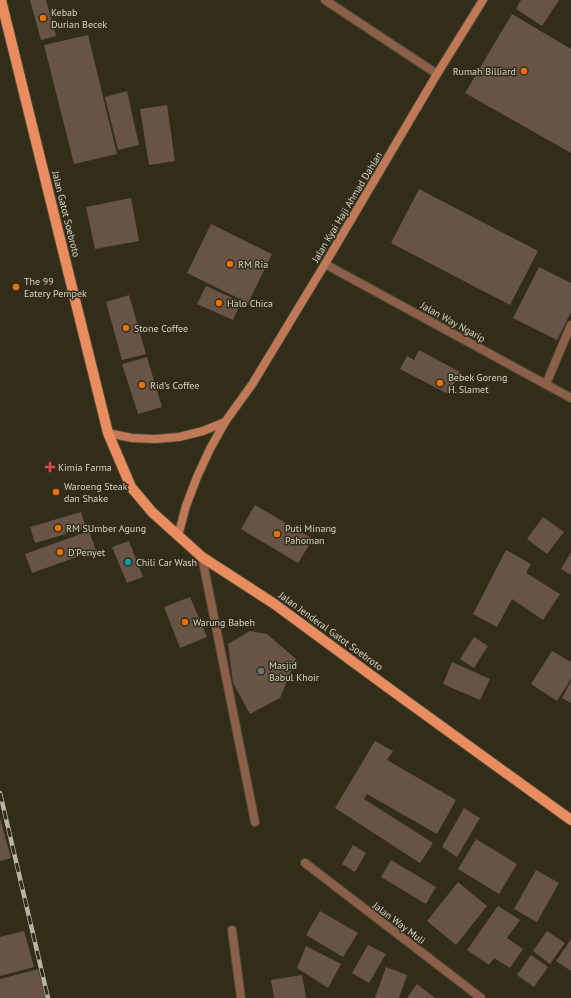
<svg xmlns="http://www.w3.org/2000/svg" width="571" height="998" viewBox="0 0 571 998" font-family="'PT Sans',sans-serif">
	<rect width="100%" height="100%" fill="#322d19"/>
	<g fill="#685347">
		<polygon points="30,0 46,0 56,36 41,40"/>
		<polygon points="521,0 559,0 542,26 516,9"/>
		<polygon points="512,14 571,49 571,153 465,93"/>
		<polygon points="88,35 117,154 74,164 44,45"/>
		<polygon points="127,91 139,145 118,150 105,97"/>
		<polygon points="167,105 175,161 149,165 140,109"/>
		<polygon points="419,189 538,251 510,305 391,243"/>
		<polygon points="131,198 139,241 95,249 86,207"/>
		<polygon points="211,224 272,254 248,303 187,273"/>
		<polygon points="539,267 571,283 571,312 557,340 513,318"/>
		<polygon points="206,286 241,302 233,320 197,304"/>
		<polygon points="129,295 146,354 122,360 106,302"/>
		<polygon points="419,350 460,372 448,394 400,369 407,356 414,360"/>
		<polygon points="147,357 162,407 138,414 122,364"/>
		<polygon points="255,505 313,539 298,563 241,529"/>
		<polygon points="81,512 86,528 35,543 30,527"/>
		<polygon points="543,517 564,532 547,554 527,539"/>
		<polygon points="89,531 96,550 32,573 25,554"/>
		<polygon points="129,541 143,577 127,583 112,547"/>
		<polygon points="506,550 531,564 526,573 560,594 543,620 512,599 497,627 473,614"/>
		<polygon points="571,552 571,575 561,569"/>
		<polygon points="190,597 207,637 180,648 164,607"/>
		<polygon points="250,631 267,634 296,659 280,698 250,714 233,683 228,644"/>
		<polygon points="474,637 488,646 474,668 460,659"/>
		<polygon points="552,651 571,662 571,679 557,701 531,684"/>
		<polygon points="452,662 490,679 480,700 443,684"/>
		<polygon points="571,681 571,703 562,698"/>
		<polygon points="375,741 393,751 387,760 456,800 437,834 367,794 364,799 433,843 420,863 335,808"/>
		<polygon points="464,808 480,818 457,857 442,847"/>
		<polygon points="0,818 11,858 0,861"/>
		<polygon points="476,839 517,864 499,894 458,869"/>
		<polygon points="353,845 366,853 355,872 342,864"/>
		<polygon points="391,860 436,887 426,904 381,877"/>
		<polygon points="536,870 559,883 537,922 514,909"/>
		<polygon points="458,882 487,906 456,945 427,921"/>
		<polygon points="498,906 520,920 507,938 523,949 510,968 494,958 489,965 467,950"/>
		<polygon points="320,911 358,933 343,957 306,935"/>
		<polygon points="24,931 34,967 0,976 0,937"/>
		<polygon points="547,931 565,943 550,964 533,951"/>
		<polygon points="571,939 571,971 556,961"/>
		<polygon points="368,945 386,954 369,983 352,973"/>
		<polygon points="306,946 341,964 328,988 297,968"/>
		<polygon points="531,955 548,967 534,987 517,975"/>
		<polygon points="386,967 407,975 399,998 375,998"/>
		<polygon points="38,969 46,998 0,998 0,979"/>
		<polygon points="302,975 306,998 274,998 271,980"/>
		<polygon points="417,984 435,998 407,998"/>
	</g>
	<g fill="none" stroke-linecap="round" stroke-linejoin="round">
		<defs>
			<g id="street">
				<polyline points="325,0 437,74"/>
				<polyline points="325,264 571,398"/>
				<polyline points="546,384 571,325"/>
				<polyline points="202,557 255,822"/>
				<polyline points="305,863 481,998"/>
				<polyline points="232,930 241,998"/>
			</g>
			<g id="secondary">
				<polyline points="108,433 132,438 155,439 179,437 203,431 225,422"/>
				<polyline points="178,536 186,506 197,477 210,449 225,422 253,383 325,264 437,74 483,0"/>
			</g>
			<polyline id="primary" points="1,0 108,433 131,487 152,512 202,557 273,603 394,692 571,820"/>
		</defs>
		<use href="#street" stroke="#4c4835" stroke-width="10"/>
		<use href="#secondary" stroke="#4c4835" stroke-width="10"/>
		<use href="#primary" stroke="#4c4835" stroke-width="12"/>
		<use href="#street" stroke="#8c5f49" stroke-width="8"/>
		<use href="#secondary" stroke="#c07957" stroke-width="8"/>
		<use href="#primary" stroke="#e98d60" stroke-width="10"/>
		<defs>
			<polyline id="rail" points="0,793 48,998"/>
		</defs>
		<use href="#rail" stroke="#b7b4a6" stroke-width="4.5"/>
		<use href="#rail" stroke="#322d19" stroke-width="3" stroke-dasharray="9" stroke-linecap="butt"/>
	</g>
	<g fill="#e8710a" stroke="#322d19" stroke-width="1.5">
		<circle cx="43" cy="18" r="4"/>
		<circle cx="524" cy="71" r="4"/>
		<circle cx="230" cy="264" r="4"/>
		<circle cx="16" cy="287" r="4"/>
		<circle cx="219" cy="303" r="4"/>
		<circle cx="126" cy="328" r="4"/>
		<circle cx="440" cy="383" r="4"/>
		<circle cx="142" cy="385" r="4"/>
		<circle cx="56" cy="492" r="4"/>
		<circle cx="58" cy="528" r="4"/>
		<circle cx="277" cy="534" r="4"/>
		<circle cx="60" cy="552" r="4"/>
		<circle cx="185" cy="622" r="4"/>
	</g>
	<path fill="#e0444e" stroke="#322d19" stroke-width="1.5" d="M48 461h4v4h4v4h-4v4h-4v-4h-4v-4h4z"/>
	<circle fill="#0f9aa8" stroke="#322d19" stroke-width="1.5" cx="128" cy="562" r="4"/>
	<circle fill="#6b7280" stroke="#322d19" stroke-width="1.5" cx="261" cy="671" r="4"/>
	<g text-anchor="middle" dominant-baseline="central" stroke-width="3" stroke-linejoin="round" paint-order="stroke">
		<g font-size="10" fill="#d7d4c8" stroke="#322d19" text-anchor="start">
			<text x="51" y="12">Kebab<tspan x="51" dy="12">Durian Becek</tspan></text>
			<text x="516" y="71" text-anchor="end">Rumah Billiard</text>
			<text x="238" y="264">RM Ria</text>
			<text x="24" y="281">The 99<tspan x="24" dy="12">Eatery Pempek</tspan></text>
			<text x="227" y="303">Halo Chica</text>
			<text x="134" y="328">Stone Coffee</text>
			<text x="448" y="377">Bebek Goreng<tspan x="448" dy="12">H. Slamet</tspan></text>
			<text x="150" y="385">Rid's Coffee</text>
			<text x="58" y="467">Kimia Farma</text>
			<text x="64" y="486">Waroeng Steak<tspan x="64" dy="12">dan Shake</tspan></text>
			<text x="66" y="528">RM SUmber Agung</text>
			<text x="285" y="528">Puti Minang<tspan x="285" dy="12">Pahoman</tspan></text>
			<text x="68" y="552">D'Penyet</text>
			<text x="136" y="562">Chili Car Wash</text>
			<text x="193" y="622">Warung Babeh</text>
			<text x="269" y="665">Masjid<tspan x="269" dy="12">Babul Khoir</tspan></text>
		</g>
		<g font-size="10" fill="#d7d4c8" stroke="#322d19">
			<text transform="translate(347 207) rotate(-59)">Jalan Kyai Haji Ahmad Dahlan</text>
			<text transform="translate(66 214) rotate(76)">Jalan Gatot Soebroto</text>
			<text transform="translate(453 322) rotate(29)">Jalan Way Ngarip</text>
			<text transform="translate(331 631) rotate(36)">Jalan Jenderal Gatot Soebroto</text>
			<text transform="translate(399 923) rotate(37)">Jalan Way Muli</text>
		</g>
	</g>
</svg>
